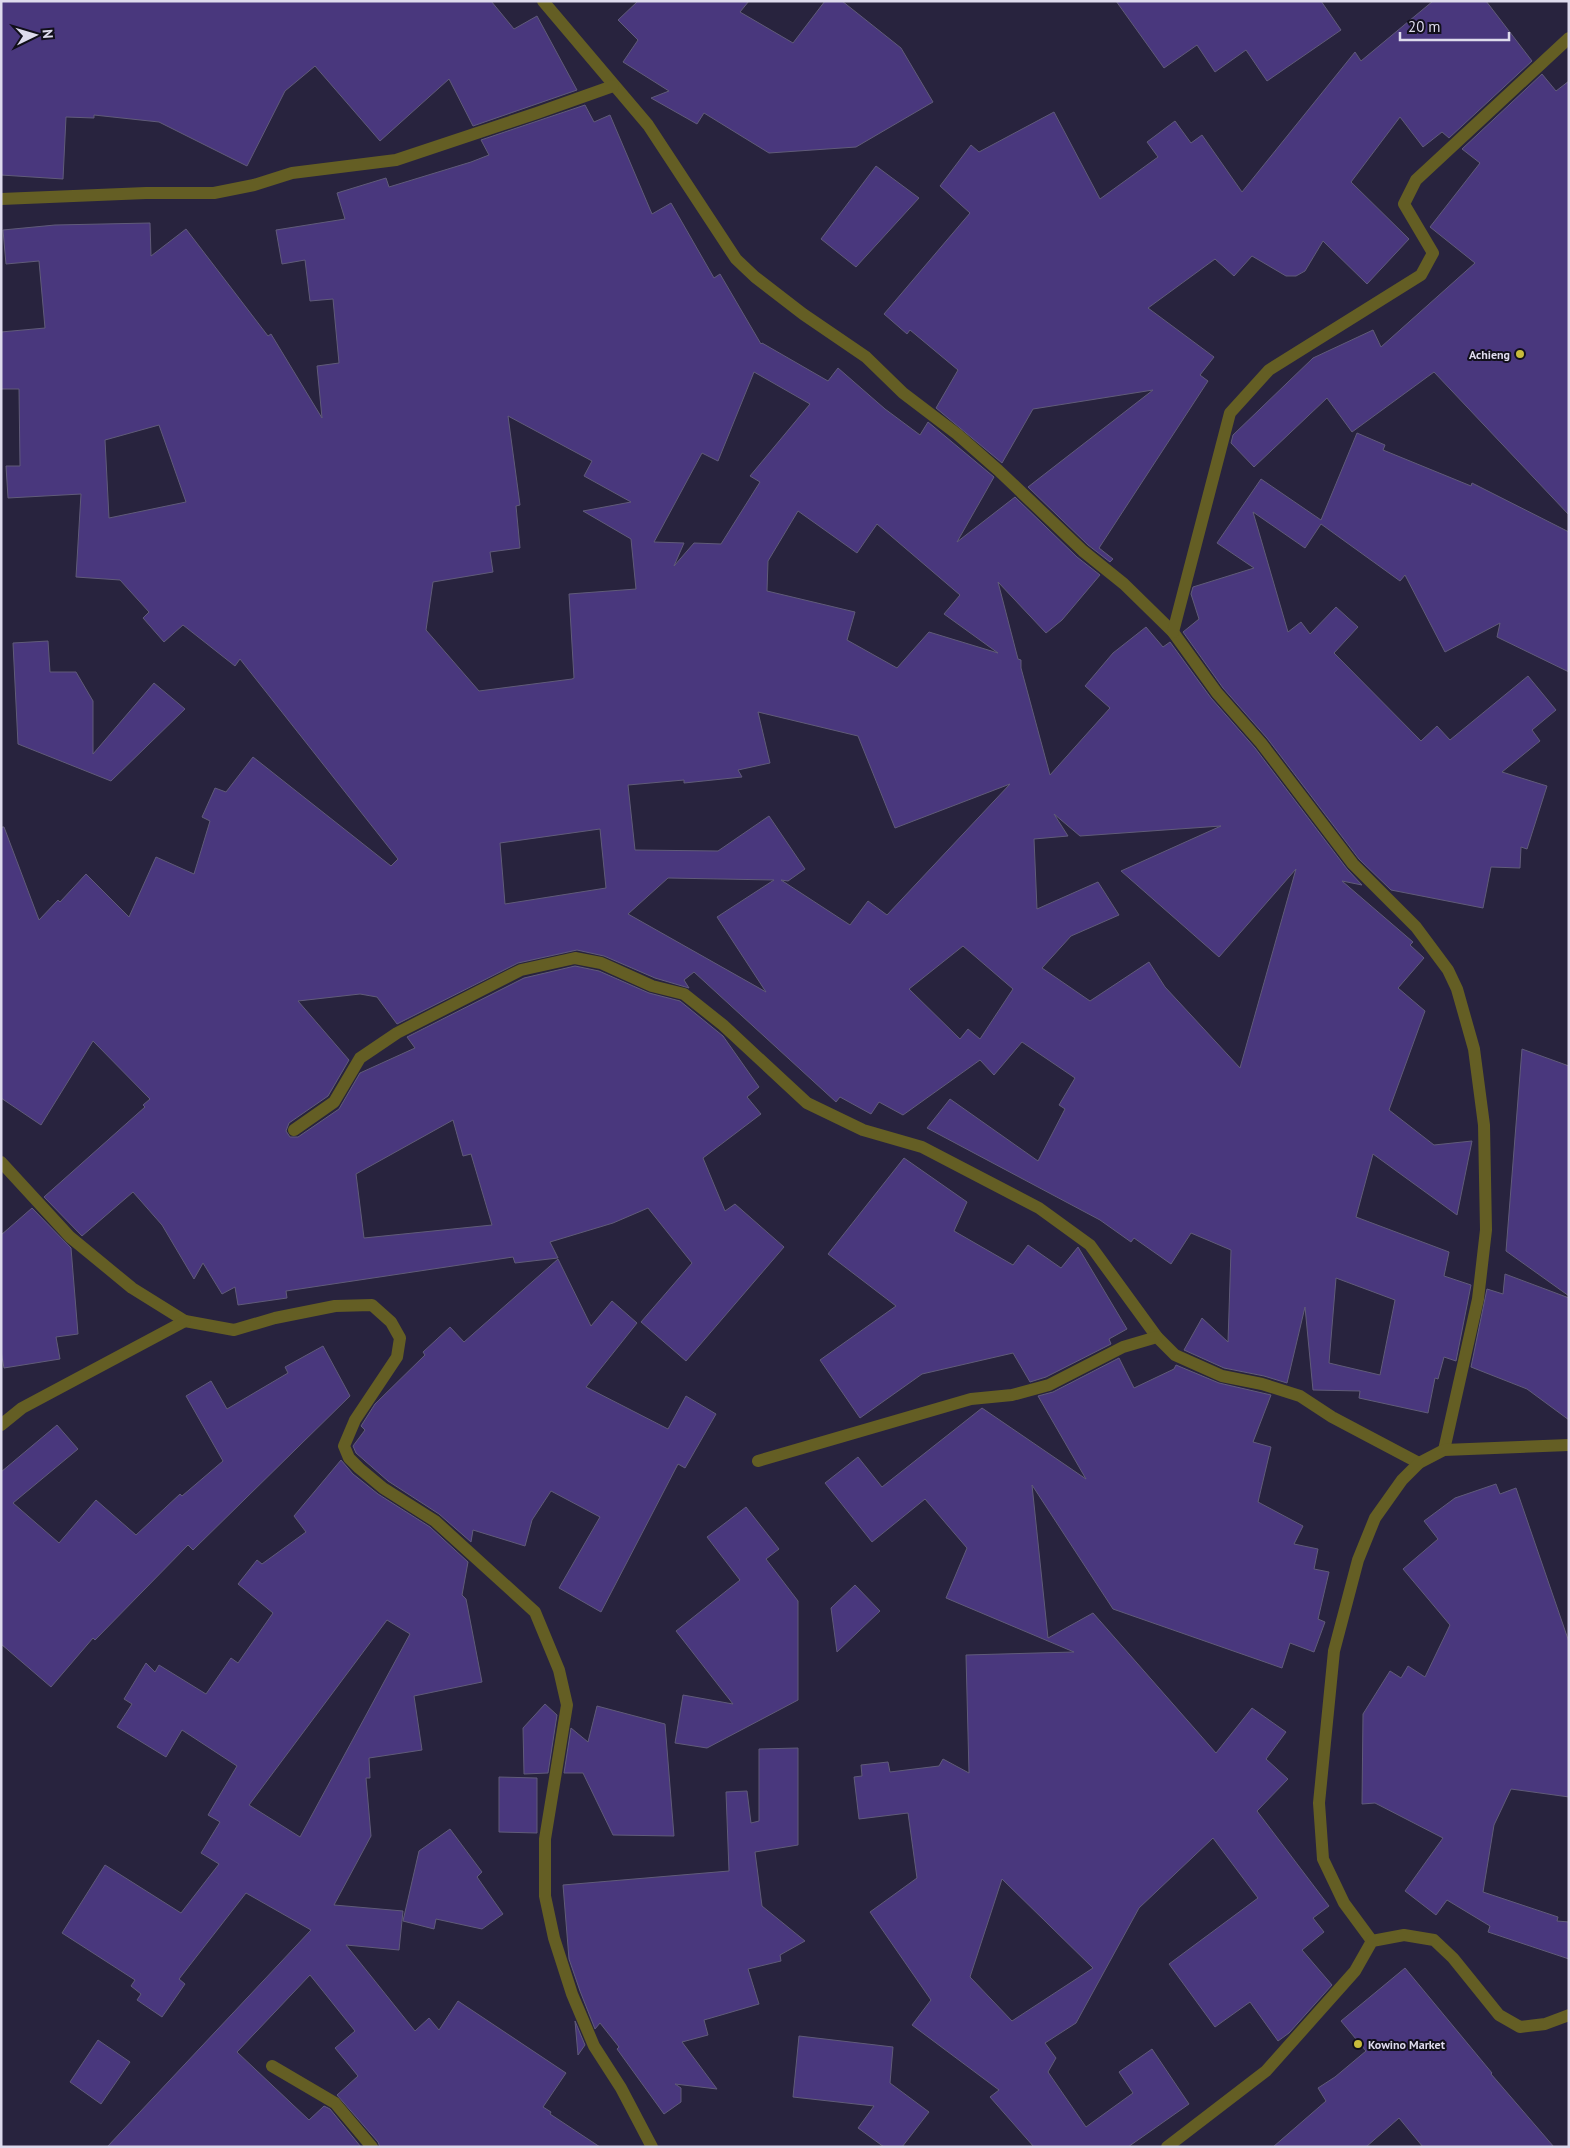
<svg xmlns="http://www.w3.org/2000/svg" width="1570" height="2148" viewBox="0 0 1570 2148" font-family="'PT Sans',sans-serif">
	<rect width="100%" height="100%" fill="#28233e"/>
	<g fill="#49377d" stroke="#605b79" fill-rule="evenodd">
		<polygon points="1,1 491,1 514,29 537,16 577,90 473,126 449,79 380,141 315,66 285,91 247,166 159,122 94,115 94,118 66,117 63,179 1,175"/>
		<polygon points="638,1 749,1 740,12 793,43 825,1 842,1 901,48 933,102 856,147 769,153 704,113 697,124 651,98 669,91 623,62 638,40 618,20"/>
		<polygon points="1116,1 1321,1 1341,30 1267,81 1246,50 1215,72 1197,45 1164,68"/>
		<polygon points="1433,1 1486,1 1532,61 1449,138 1442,132 1423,147 1400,117 1351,182 1409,239 1367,284 1323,241 1305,271 1296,276 1286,276 1252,256 1234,276 1215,259 1148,308 1214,357 1200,375 1208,381 1099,548 1113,559 1110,562 1088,545 1028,487 1153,390 1033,409 1002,463 936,408 958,370 910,330 907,334 884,314 970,213 940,186 971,145 979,152 1054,112 1100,199 1158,157 1147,142 1175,121 1191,143 1202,135 1242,192 1355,52 1361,61"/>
		<polygon points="1542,74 1556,91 1569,81 1569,515 1434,372 1352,432 1327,398 1254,467 1231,443 1233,435 1313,358 1373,330 1381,347 1475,263 1430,227 1480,163 1462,149"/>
		<path d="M585 105 594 122 610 115 652 214 671 203 714 278 720 274 761 344 762 343 828 381 838 368 885 409 920 435 928 422 994 477 957 542 1015 497 1077 557 1100 575 1062 620 1046 633 998 582 1018 659 1021 660V668L1050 775 1110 708 1085 686 1113 653 1146 627 1163 647 1170 642 1211 698 1255 748 1347 869 1362 885 1342 881 1413 942 1410 945 1424 958 1398 988 1425 1011 1389 1110 1434 1145 1472 1141 1457 1215 1373 1154 1356 1217 1449 1252 1444 1276 1471 1285 1456 1361 1444 1357 1438 1379 1435 1378 1428 1413 1359 1398 1360 1391 1313 1390 1305 1307 1287 1383 1264 1376 1224 1368 1184 1350 1202 1318 1228 1342 1231 1250 1191 1233 1171 1264 1134 1238 1131 1242 1100 1220 927 1128 950 1099 1038 1161 1065 1109 1059 1105 1075 1078 1022 1042 994 1075 980 1060 903 1115 879 1102 871 1114 840 1097 836 1102 694 972 684 980 689 988 655 978 604 956 577 950 518 963 397 1024 377 997 360 994 298 1001 349 1060 328 1096 289 1123 286 1131 290 1137H298L339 1109 360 1073 415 1048 407 1037 524 978 575 966 599 971 649 993 680 1001 723 1036 759 1087 747 1097 761 1114 703 1158 725 1211 735 1204 784 1247 686 1361 641 1322 692 1263 648 1208 613 1223 550 1242 558 1258 515 1263 513 1257 286 1291 287 1298 238 1305 235 1287 222 1294 203 1263 194 1279 162 1225 133 1192 82 1236 44 1197 145 1107 143 1105 150 1099 93 1041 41 1125 1 1098V827H4L39 920 58 900 60 902 86 874 129 917 156 857 194 874 210 821 202 817 215 788 226 792 253 757 391 866 398 859 240 659 235 666 183 625 164 642 143 618 149 612 120 580 76 577 81 494 8 498 6 466H20L19 389H1V332L45 328 39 261 6 264 3 230 55 225 150 223 151 256 186 229 268 336 271 334 322 418 317 366 339 363 333 299 310 301 305 260 282 264 276 230 345 219 337 193 386 178 389 187 471 162 489 155 481 140ZM754 372 810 404 750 476 760 482 721 544 694 543 674 566 684 543 654 542 702 453 718 461ZM508 416 592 461 584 476 631 502 583 511 631 539 636 589 569 594 574 678 572 679 479 691 426 630 433 582 493 572 490 552 520 548 516 506 520 505ZM159 425 186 502 109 518 105 440ZM798 511 857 553 877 524 960 595 944 614 998 653 929 632 897 668 847 640 855 612 767 591 768 561ZM758 712 858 736 895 828 1010 784 887 915 868 901 850 925 781 880 788 881 805 869 769 816 718 851 635 850 628 785 684 780V783L742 777 738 770 770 763ZM1054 814 1080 836 1221 826 1121 871 1219 957 1296 869 1240 1068 1165 987 1149 962 1090 1001 1042 968 1071 936 1119 915 1098 882 1037 909 1034 839 1068 836ZM600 829 606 888 505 904 500 843ZM668 878 774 880 717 917 766 992 628 914ZM963 946 1013 989 980 1039 968 1029 960 1039 909 989ZM453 1120 463 1156 471 1154 492 1225 364 1238 356 1174ZM1336 1278 1395 1300 1380 1375 1329 1363Z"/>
		<polygon points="876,166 919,198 856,267 821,239"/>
		<polygon points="1357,433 1385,445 1383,450 1471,486 1472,483 1569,532 1569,672 1497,637 1500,623 1445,652 1405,575 1400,581 1321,524 1305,548 1253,512 1288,632 1301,622 1310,634 1336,607 1358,627 1334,653 1421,741 1437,726 1450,740 1528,676 1556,710 1532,730 1540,741 1502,772 1547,786 1527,849 1521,847 1520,868 1491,867 1483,908 1391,890 1359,859 1267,738 1223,688 1183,632 1199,619 1191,594 1193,587 1254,568 1217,543 1261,479 1321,520"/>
		<polygon points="48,641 50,672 76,672 93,701 93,754 154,683 185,709 111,781 18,744 13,643"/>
		<polygon points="1522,1049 1569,1066 1569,1296 1506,1251"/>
		<polygon points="904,1158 967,1202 954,1231 1013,1265 1028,1245 1061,1268 1078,1247 1127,1329 1109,1339 1111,1344 1046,1377 1030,1382 1013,1353 922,1374 860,1418 820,1360 896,1306 828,1254"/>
		<polygon points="32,1208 71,1248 78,1334 56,1337 60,1359 4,1368 1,1351 1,1235"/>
		<polygon points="558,1259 591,1326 612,1301 637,1323 586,1387 668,1429 686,1396 716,1414 685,1468 678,1464 601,1612 559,1588 600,1517 551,1491 532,1520 525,1546 473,1530 471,1542 439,1514 388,1481 356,1453 353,1446 365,1430 361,1426 375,1404 425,1355 423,1352 450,1327 464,1342"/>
		<polygon points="1505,1274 1569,1298 1569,1420 1527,1389 1471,1367 1487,1289 1503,1294"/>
		<polygon points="323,1346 350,1396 193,1550 188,1545 95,1640 93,1638 51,1687 1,1644 1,1472 57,1425 78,1449 13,1503 59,1543 96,1500 136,1535 180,1494 182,1496 223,1461 186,1396 211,1381 227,1409 288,1373 285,1367"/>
		<path d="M1119 1358 1134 1388 1174 1369 1176 1365 1219 1383 1271 1395 1253 1442 1271 1447 1258 1502 1303 1526 1294 1544 1318 1549 1314 1569 1329 1572 1318 1619 1325 1622 1314 1652 1290 1643 1282 1668 1113 1609 1032 1485 1048 1638 1093 1613 1216 1753 1252 1708 1286 1732 1266 1759 1288 1779 1257 1811 1329 1906 1313 1918 1324 1932 1302 1950 1332 1985 1289 2033 1278 2041 1250 2002 1215 2027 1169 1964 1258 1898 1213 1838 1139 1908 1076 2023 1045 2043 1056 2058 1048 2072 1086 2127 1133 2093 1119 2072 1152 2049 1189 2104 1128 2147H1034L990 2097 999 2090 912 2025 931 2000 870 1912 917 1878 908 1813 859 1819 854 1777 862 1776 861 1765 888 1762 890 1772 939 1766 943 1759 969 1773 966 1655 1074 1652 946 1598 967 1548 925 1499 872 1542 825 1483 858 1457 882 1487 982 1408 1086 1479 1038 1396 1053 1392ZM1002 1879 1093 1968 1012 2021 970 1977Z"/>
		<path d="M341 1460 353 1474 378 1494 430 1527 468 1562 462 1595 466 1599 482 1682 414 1696 422 1750 369 1758 370 1778H366L371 1836 334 1905 403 1911 399 1950 346 1945 415 2031 429 2018 439 2030 458 2001 566 2073 543 2107 551 2112 550 2114 600 2147H380L378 2142 337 2095 358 2076 335 2048 355 2031 310 1975 237 2052 309 2120 324 2106 330 2109 361 2147H107L311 1930 246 1893 179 1979 185 1984 162 2017 137 2000 141 1994 131 1986 135 1980 62 1933 105 1865 181 1913 219 1864 201 1853 220 1822 208 1815 237 1766 182 1730 166 1757 117 1727 132 1704 124 1699 146 1663 155 1672 159 1665 206 1694 231 1658 238 1663 273 1613 238 1584 257 1560 262 1564 306 1532 294 1516ZM387 1620 410 1634 300 1837 249 1805Z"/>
		<polygon points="1496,1484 1500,1494 1516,1488 1569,1642 1569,1797 1511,1789 1494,1825 1483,1892 1558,1917 1557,1921 1569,1922 1569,1959 1488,1932 1490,1926 1447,1900 1436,1915 1405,1891 1443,1838 1375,1803 1362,1804 1363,1714 1390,1671 1401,1678 1408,1666 1425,1677 1450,1625 1403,1569 1438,1539 1424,1521 1455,1498"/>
		<polygon points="746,1507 779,1549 766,1559 798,1601 798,1700 707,1748 675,1743 683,1695 733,1704 676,1631 740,1580 707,1537"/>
		<polygon points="855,1585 880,1611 837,1652 831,1608"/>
		<polygon points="545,1704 557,1715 548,1773 524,1774 523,1728"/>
		<polygon points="597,1706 665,1724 674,1836 613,1835 583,1773 564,1773 571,1728 588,1742"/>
		<polygon points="798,1748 798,1845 755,1852 762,1906 805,1941 780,1955 781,1961 748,1969 759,2004 704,2020 708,2035 682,2042 717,2089 675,2084 681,2088 681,2102 664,2114 617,2049 619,2047 600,2023 595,2029 580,1991 569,1959 563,1885 729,1871 726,1792 747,1791 751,1823 759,1821 759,1749"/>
		<polygon points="499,1777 537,1778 537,1833 499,1832"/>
		<polygon points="450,1829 482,1872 477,1877 503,1914 482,1929 436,1919 434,1929 403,1921 419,1851"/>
		<polygon points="1405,1968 1492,2073 1491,2074 1554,2147 1423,2147 1399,2118 1366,2147 1273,2147 1326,2101 1318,2088 1335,2077 1366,2051 1341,2021"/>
		<polygon points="575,2021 585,2045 578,2055"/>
		<polygon points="799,2036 893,2047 890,2083 929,2112 902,2147 884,2147 858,2128 874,2106 793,2097"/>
		<polygon points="98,2040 130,2062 101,2104 70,2082"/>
	</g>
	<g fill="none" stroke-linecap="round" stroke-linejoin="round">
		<g stroke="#645e24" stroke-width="12">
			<polyline points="543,1 648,125 736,259 755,277 803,314 866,357 903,393 957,434 998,470 1083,551 1124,584 1173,632 1217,693 1261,743 1353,864 1416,927 1448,970 1457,989 1474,1049 1484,1125 1486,1230 1478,1299 1444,1450"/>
			<polyline points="1,199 146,193 214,193 254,185 292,173 396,160 537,113 613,86"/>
			<polyline points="1173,632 1230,413 1269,370 1421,275 1433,253 1404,204 1416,180 1569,38"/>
			<polyline points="294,1130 334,1102 360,1058 397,1033 521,970 575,958 601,963 652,986 684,994 723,1025 807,1103 863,1130 922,1147 1039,1208 1090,1245 1157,1337 1175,1355 1222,1376 1262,1384 1300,1396 1332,1417 1419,1463"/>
			<polyline points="1,1162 70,1237 132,1288 185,1321 234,1330 275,1318 335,1306 372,1305 391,1322 400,1338 397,1357 355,1420 344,1446 349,1458 359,1468 383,1488 435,1521 535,1612 559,1670 567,1705 545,1839 545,1896 554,1938 572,1994 594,2046 621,2088 652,2147"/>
			<polyline points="1,1425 22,1408 185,1321"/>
			<polyline points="758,1461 971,1399 1012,1395 1049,1385 1123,1347 1157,1337"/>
			<polyline points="1372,1941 1344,1903 1323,1859 1319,1803 1334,1651 1358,1560 1375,1518 1402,1480 1419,1463 1444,1450 1569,1445"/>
			<polyline points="272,2066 335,2103 372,2147"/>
			<polyline points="1167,2147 1266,2071 1355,1971 1372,1941 1404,1935 1434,1940 1453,1958 1499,2015 1520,2027 1545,2024 1569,2015"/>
		</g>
	</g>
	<g fill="#c8bb3b" stroke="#110f1a" stroke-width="2">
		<circle cx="1520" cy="354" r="5"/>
		<circle cx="1358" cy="2044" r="5"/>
	</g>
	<g text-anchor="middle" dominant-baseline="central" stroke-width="4" stroke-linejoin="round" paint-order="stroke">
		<g font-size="12" font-weight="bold" fill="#dedbed" stroke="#110f1a" text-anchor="end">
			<text x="1510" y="354">Achieng</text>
			<text x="1368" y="2044" text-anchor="start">Kowino Market</text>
		</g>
	</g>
	<rect width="1570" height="2148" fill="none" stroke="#dedbed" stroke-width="5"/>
	<g transform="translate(35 35) rotate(85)" stroke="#110f1a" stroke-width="4" paint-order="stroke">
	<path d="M0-4L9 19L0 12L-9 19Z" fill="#dedbed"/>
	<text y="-8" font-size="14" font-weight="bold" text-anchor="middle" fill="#dedbed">N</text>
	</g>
	<path d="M1400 32v8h109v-8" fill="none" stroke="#dedbed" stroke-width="2.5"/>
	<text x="1408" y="32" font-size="15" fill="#dedbed" stroke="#110f1a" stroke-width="4" paint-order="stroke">20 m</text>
</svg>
